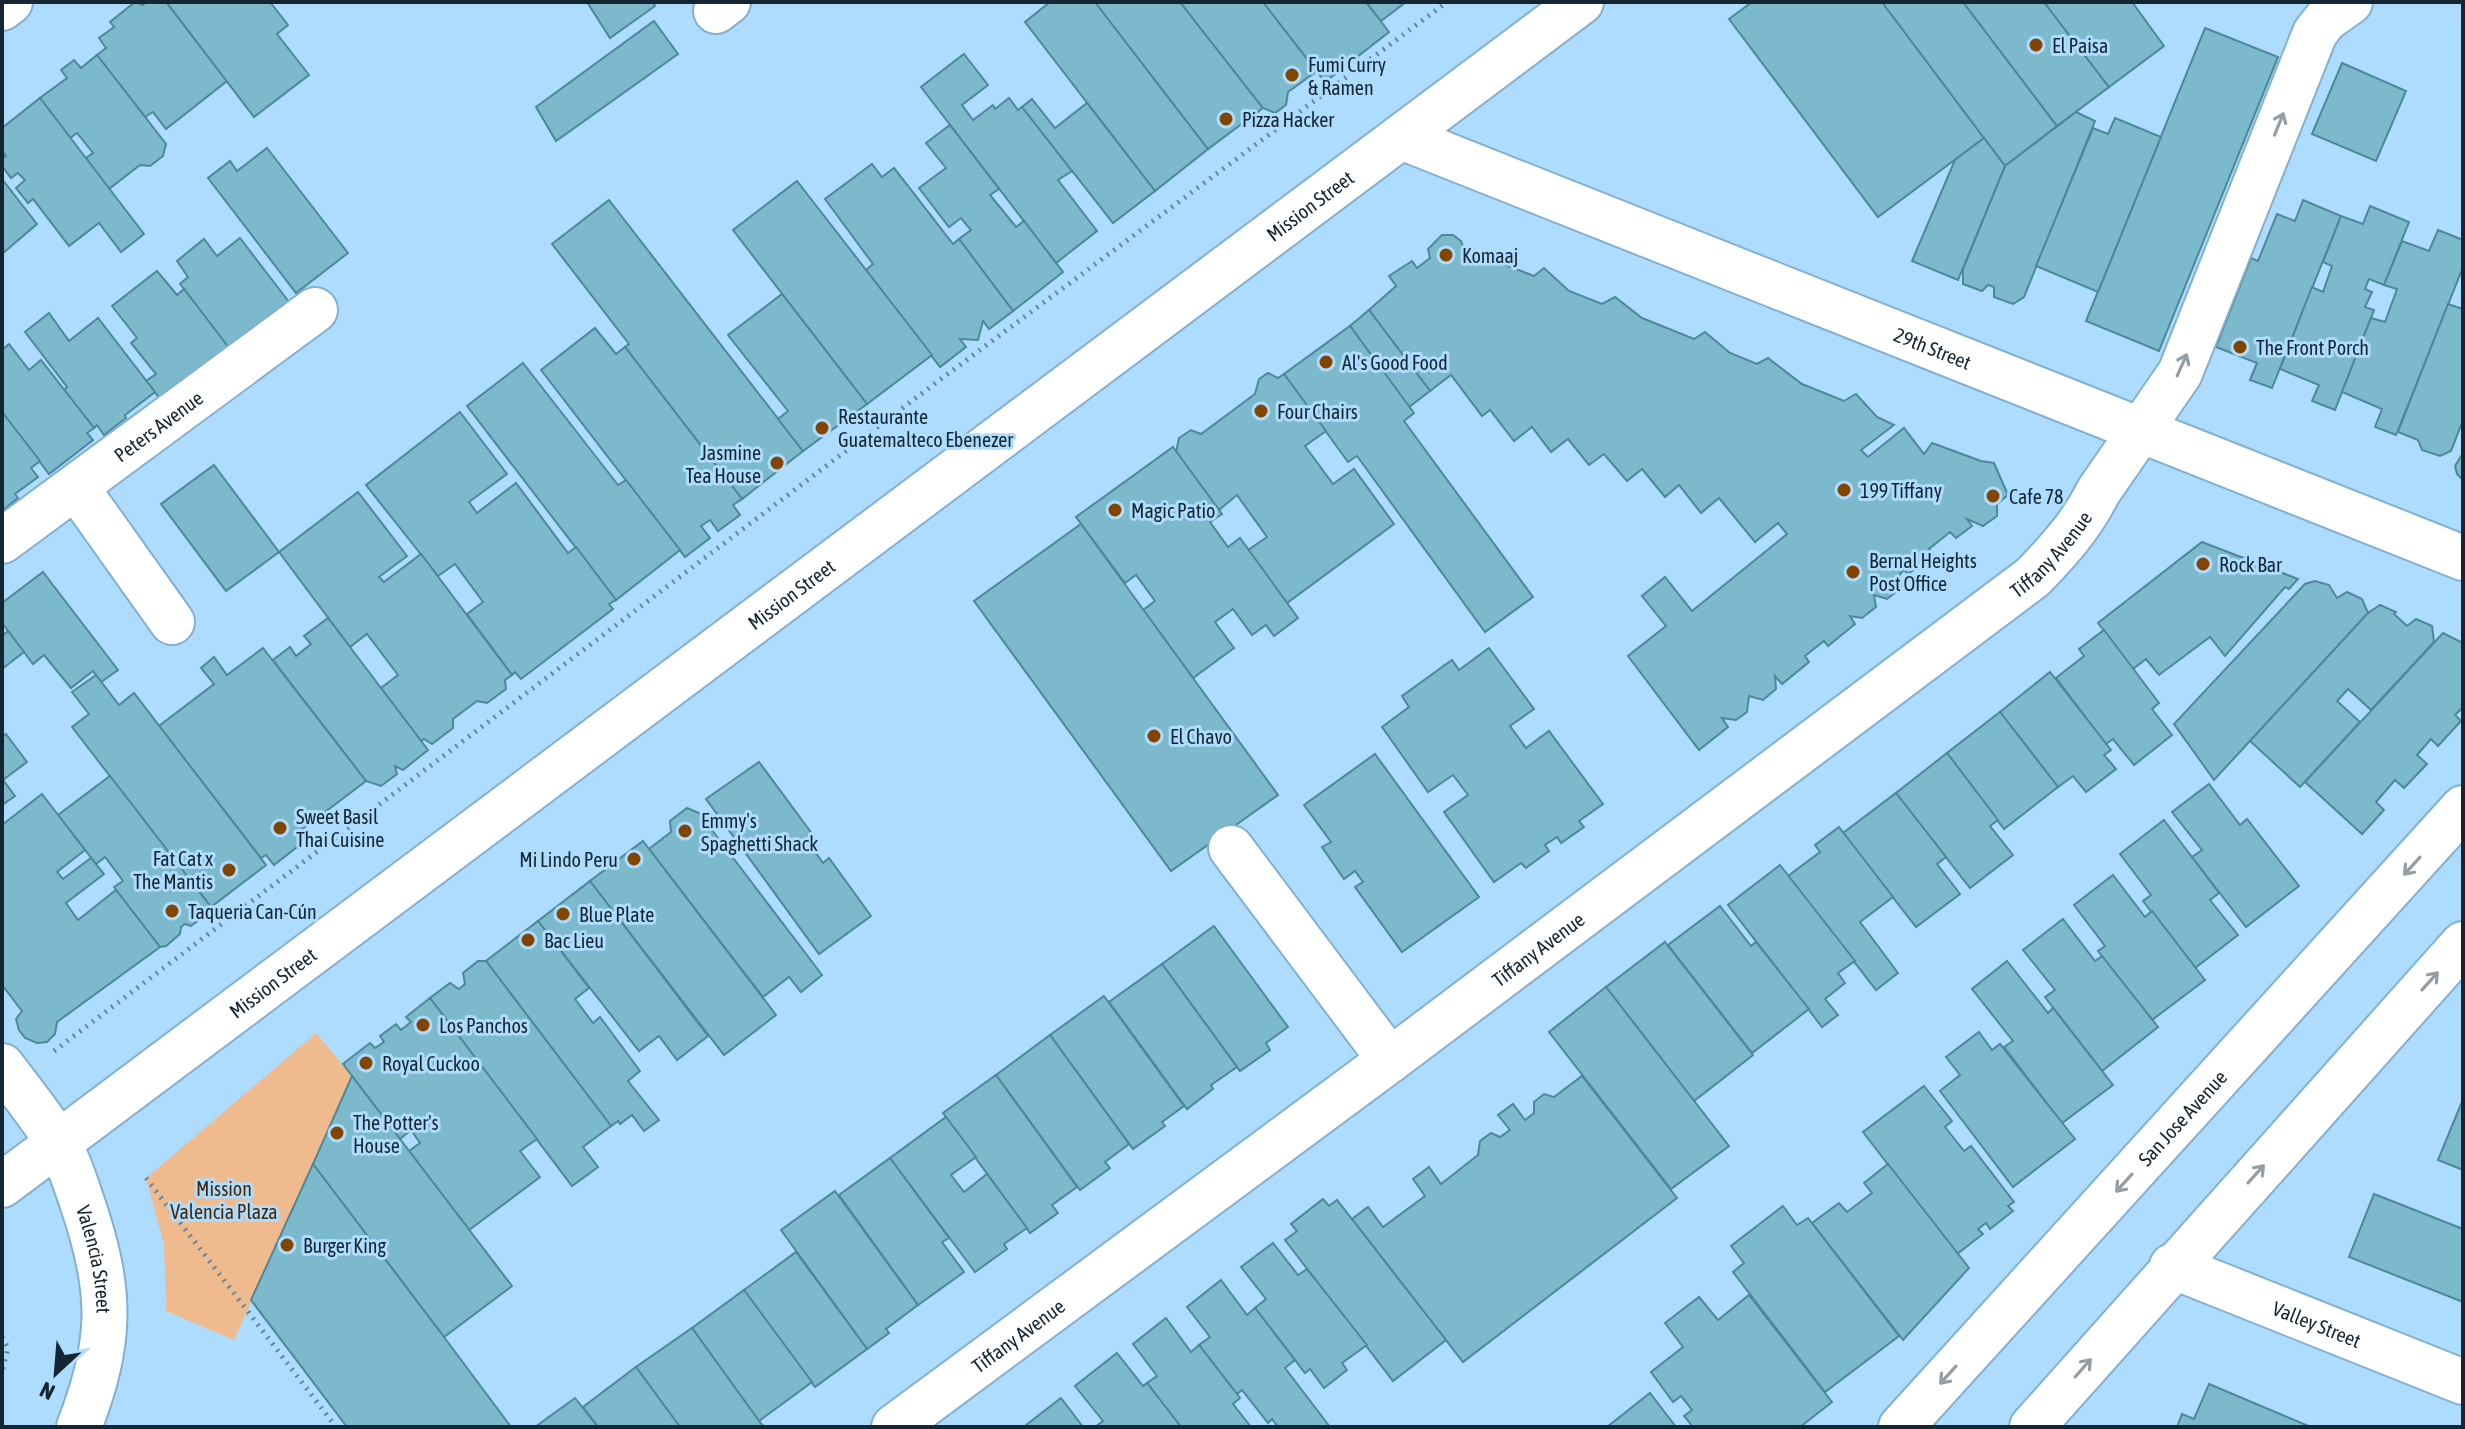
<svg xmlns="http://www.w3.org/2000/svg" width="2465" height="1429" viewBox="0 0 2465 1429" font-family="'Asap Condensed',sans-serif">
	<rect width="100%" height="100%" fill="#aedcfe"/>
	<polygon fill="#f0ba8f" points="316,1033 352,1076 234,1340 166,1311 164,1245 146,1178"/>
	<g fill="#7db9cc" stroke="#4d889a" stroke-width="2">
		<polygon points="135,2 143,5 146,2 166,2 227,81 166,129 153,112 145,117 97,55 106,48 99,38 114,27 110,22"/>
		<polygon points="170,2 270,2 288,25 277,34 309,75 254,117 168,4"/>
		<polygon points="587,2 653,2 655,6 610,38"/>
		<polygon points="1050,2 1095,2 1208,149 1155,191 1025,22"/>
		<polygon points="1095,2 1180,2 1263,108 1208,149"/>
		<polygon points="1180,2 1263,2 1317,71 1288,92 1286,105 1275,113 1263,108"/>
		<polygon points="1263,2 1366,2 1389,32 1325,82"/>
		<polygon points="1366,2 1406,2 1381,21"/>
		<polygon points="1752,2 1882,2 1984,138 1878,217 1729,19"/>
		<polygon points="1882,2 1963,2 2057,126 2005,166"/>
		<polygon points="1963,2 2044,2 2109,87 2057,126"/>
		<polygon points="2044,2 2132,2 2164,46 2109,87"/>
		<polygon points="654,21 678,54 556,141 536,107"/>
		<polygon points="2205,28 2278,57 2159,351 2086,321"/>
		<polygon points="964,54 988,85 962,105 973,120 993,105 995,109 1009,98 1018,110 1022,107 1072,171 1058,180 1097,231 1056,263 921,87"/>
		<polygon points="97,55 166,144 163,156 150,166 140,165 109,189 86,158 93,153 77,133 70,138 40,98 67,78 61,70 74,60 81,68"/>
		<polygon points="2342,63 2406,91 2376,161 2312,134"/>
		<polygon points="40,98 144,234 121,252 99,223 69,246 33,199 28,203 16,188 25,180 18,173 11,178 2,166 2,158 6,156 2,151 2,128"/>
		<polygon points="1032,99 1055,128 1087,103 1155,191 1113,223 1022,107"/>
		<polygon points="2076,112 2095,121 2024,297 2013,304 1994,297 1994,287 1988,285 1982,291 1963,284 1963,269 2005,166"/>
		<polygon points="2115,118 2161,137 2098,292 2036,266 2093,128 2108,134"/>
		<polygon points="950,125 999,189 990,195 1016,227 1024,221 1063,272 1013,311 959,239 971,230 961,218 949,227 919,188 946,168 926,143"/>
		<polygon points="1984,138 2005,166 1958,280 1912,261 1955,160"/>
		<polygon points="267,148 348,253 296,293 208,178 230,161 237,171"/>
		<polygon points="872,164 882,177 894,168 953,244 959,239 1013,311 989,329 983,321 978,340 960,339 966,347 940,367 866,270 873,264 825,199"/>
		<polygon points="2,179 37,224 2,254"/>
		<polygon points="797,181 932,355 867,404 733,230"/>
		<polygon points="609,200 803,451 742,499 625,347 629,344 552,244"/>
		<polygon points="2303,200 2341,216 2272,388 2250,380 2257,363 2216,347 2251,258 2258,261 2277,214 2295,221"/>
		<polygon points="2370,206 2409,222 2384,285 2369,279 2365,289 2372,292 2365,307 2374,310 2335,410 2312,401 2319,385 2280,369 2312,287 2323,292 2332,266 2323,262 2341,216 2363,224"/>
		<polygon points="2438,230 2463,240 2463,267 2396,435 2375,427 2382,409 2342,392 2371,318 2385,322 2397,289 2384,285 2402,241 2429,251"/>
		<polygon points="1442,235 1453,235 1461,241 1464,249 1534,276 1544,268 1569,291 1602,304 1615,297 1642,318 1694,339 1705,332 1730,353 1757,364 1768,358 1802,384 1844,401 1856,394 1877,417 1894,425 1861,450 1868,457 1904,428 1924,454 1932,443 1981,461 1994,463 2008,495 1997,504 1997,516 1983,526 1967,519 1972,526 1956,538 1950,532 1929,549 1934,556 1908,574 1904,570 1900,574 1901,588 1887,599 1874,595 1876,607 1862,618 1850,616 1855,624 1828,646 1824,641 1805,656 1809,662 1782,684 1775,676 1776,689 1763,700 1749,696 1747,712 1736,720 1722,718 1728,727 1699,750 1628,656 1666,626 1642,596 1665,577 1692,611 1787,534 1778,523 1755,542 1719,498 1701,513 1679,485 1665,497 1642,469 1627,481 1604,454 1589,465 1568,439 1551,452 1532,427 1514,441 1490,410 1482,416 1451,375 1430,391 1369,310 1396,286 1389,276 1412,261 1417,268 1430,258 1428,249"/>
		<polygon points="240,238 289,302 229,348 180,284 188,277 177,261 204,239 217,256"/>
		<polygon points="157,271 177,295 184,289 229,348 161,400 146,381 156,374 131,343 137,338 112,306"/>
		<polygon points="782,294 867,404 803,451 778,419 788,411 728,335"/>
		<polygon points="2448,304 2463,309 2463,420 2451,451 2440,456 2422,450 2418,440 2398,432"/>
		<polygon points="1369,310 1430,391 1409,407 1350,326"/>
		<polygon points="49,313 69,341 98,318 155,392 125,415 126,418 104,435 97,425 94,428 64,390 67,387 25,332"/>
		<polygon points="1350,326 1414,413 1404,421 1533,597 1485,632 1357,456 1348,462 1284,374"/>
		<polygon points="595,328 616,354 625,347 742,499 733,505 740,515 718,531 710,520 701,526 710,538 685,557 541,370"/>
		<polygon points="9,344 29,370 41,360 94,428 87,433 93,440 49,474 2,412 2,350"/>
		<polygon points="523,363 618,485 626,480 680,550 616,600 467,406"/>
		<polygon points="1268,373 1278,378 1284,374 1326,431 1305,446 1333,484 1354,469 1394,524 1287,603 1248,550 1267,537 1237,495 1219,510 1176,452 1179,438 1191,430 1201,434 1255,394 1259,379"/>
		<polygon points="2,412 40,461 31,468 38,477 15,494 18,498 2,511"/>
		<polygon points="460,412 507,474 469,502 477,513 516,483 568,553 576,547 616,600 609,604 613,609 521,679 515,672 512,675 467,614 483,602 455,564 438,576 366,485"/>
		<polygon points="1173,447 1222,514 1210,522 1228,547 1240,538 1298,618 1274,636 1266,625 1252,635 1233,609 1215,622 1234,648 1193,678 1143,610 1155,601 1136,575 1125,583 1076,517"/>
		<polygon points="2463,453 2463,480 2457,474 2455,466"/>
		<polygon points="214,465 279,552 226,591 161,504"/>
		<polygon points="358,492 407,556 379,577 384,582 421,554 512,675 505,680 506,689 487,703 477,701 453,719 453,728 432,744 424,739 421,741 381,688 398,675 367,634 350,647 279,552"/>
		<polygon points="1081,524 1278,795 1171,871 974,601"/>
		<polygon points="2202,542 2298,579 2289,589 2285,587 2225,656 2210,637 2159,675 2146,659 2133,669 2098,623"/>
		<polygon points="43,572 118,670 101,682 93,671 71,688 44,655 33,664 2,623 2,603"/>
		<polygon points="2315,581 2329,585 2337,598 2347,592 2362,599 2368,613 2214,780 2174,724 2305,584"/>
		<polygon points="2380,605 2396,612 2394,614 2407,626 2416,619 2432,626 2434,642 2371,710 2348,689 2337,701 2360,722 2300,787 2250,741 2368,613"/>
		<polygon points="328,618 428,750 403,770 395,766 397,774 381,786 366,781 273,660 290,647 296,656 311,644 304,636"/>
		<polygon points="2104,630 2159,703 2152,709 2172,735 2134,765 2113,739 2106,744 2056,678 2084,656 2079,649"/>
		<polygon points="8,631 24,652 2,669 2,636"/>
		<polygon points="2443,633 2463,643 2463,707 2455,715 2461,721 2438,746 2431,739 2417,755 2427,764 2404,788 2395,780 2376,802 2384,810 2362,834 2305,782"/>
		<polygon points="263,648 366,781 300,831 306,840 274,865 266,855 261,858 159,726 214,684 201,668 214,657 227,675"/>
		<polygon points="1489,648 1534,709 1510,726 1526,748 1549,731 1603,804 1579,821 1584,827 1561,843 1557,837 1545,845 1549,851 1526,868 1521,863 1494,882 1444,812 1468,795 1453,775 1428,792 1382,727 1409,707 1402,696 1452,660 1459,670"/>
		<polygon points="2050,672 2111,750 2104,755 2116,769 2086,792 2073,776 2058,787 2000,712"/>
		<polygon points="96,675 119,705 134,693 266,865 211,907 72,727 89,714 72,692"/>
		<polygon points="2000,712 2058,787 2004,829 1947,753"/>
		<polygon points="6,734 27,762 3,780 15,796 2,805 2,737"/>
		<polygon points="1947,753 1998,820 1990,826 2013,855 1970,888 1896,793"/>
		<polygon points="1375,754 1479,897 1402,952 1355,887 1363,882 1355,871 1344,879 1322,847 1331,842 1304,805"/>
		<polygon points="759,762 813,835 807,840 823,863 829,858 871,916 819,954 706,799"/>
		<polygon points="110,776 211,907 207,914 191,926 185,924 181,927 180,934 166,946 160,947 116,890 114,887 123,881 105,857 96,864 58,815"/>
		<polygon points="2209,784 2240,825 2247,819 2299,886 2246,927 2192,857 2202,850 2172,812"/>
		<polygon points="1896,793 1946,857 1937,864 1960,894 1916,927 1843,833"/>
		<polygon points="42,794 85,850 57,872 63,879 91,858 104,874 66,903 78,920 116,890 160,947 57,1022 55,1034 47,1042 37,1043 25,1038 19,1030 16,1019 22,1011 2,985 2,825"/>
		<polygon points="687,808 699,813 822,975 801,992 789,977 763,997 649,849 671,832 670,821"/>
		<polygon points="2164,820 2219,893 2210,900 2238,935 2195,968 2143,901 2151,895 2120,854"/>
		<polygon points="1839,827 1893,897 1860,922 1898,973 1876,990 1788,876 1820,852 1815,845"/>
		<polygon points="643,841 776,1015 724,1055 590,881"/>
		<polygon points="1780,865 1855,961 1838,973 1845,983 1825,999 1838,1015 1822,1027 1728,905"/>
		<polygon points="2113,875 2145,917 2152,911 2205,980 2152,1020 2098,951 2105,946 2074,905"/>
		<polygon points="590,881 708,1036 677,1060 659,1036 639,1051 538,921"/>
		<polygon points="1720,906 1751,946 1756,942 1809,1009 1752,1053 1668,945"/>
		<polygon points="2063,919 2095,961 2102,956 2158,1027 2102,1071 2045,997 2055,990 2023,950"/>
		<polygon points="538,921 589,988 575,999 593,1023 600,1017 640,1071 628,1081 659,1120 644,1131 632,1115 620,1124 618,1121 611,1126 486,961"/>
		<polygon points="1214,926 1288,1027 1266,1043 1270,1050 1240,1071 1162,964"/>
		<polygon points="1665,942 1753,1055 1694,1101 1606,987"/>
		<polygon points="478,961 486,961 611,1126 583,1147 598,1167 572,1186 430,998 450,983 459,989 465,984 463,973"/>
		<polygon points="2007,961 2048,1013 2053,1008 2113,1085 2062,1123 2004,1047 2013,1041 1972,989"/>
		<polygon points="1162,964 1237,1067 1211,1085 1213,1089 1187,1109 1109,1002"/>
		<polygon points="1606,987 1729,1146 1671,1189 1549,1032"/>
		<polygon points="1104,996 1184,1106 1162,1122 1165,1126 1133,1149 1050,1035"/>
		<polygon points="430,998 537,1139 520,1151 540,1177 469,1230 409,1151 420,1143 411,1130 400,1139 343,1064 370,1043 375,1048 384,1042 380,1036 396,1024 401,1030 411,1022 406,1017"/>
		<polygon points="1979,1032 1992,1050 2000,1044 2075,1139 2013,1187 1940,1091 1960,1075 1946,1057"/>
		<polygon points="1050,1035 1129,1144 1105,1162 1110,1168 1080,1190 996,1075"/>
		<polygon points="996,1075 1077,1187 1052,1205 1058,1213 1030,1233 943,1113"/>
		<polygon points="352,1076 512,1286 444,1337 313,1164"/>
		<polygon points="1582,1076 1677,1198 1463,1362 1352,1219 1368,1207 1383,1227 1425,1196 1413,1179 1429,1167 1441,1184 1478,1155 1480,1141 1491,1133 1500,1137 1510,1130 1498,1115 1513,1104 1525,1120 1534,1113 1534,1102 1544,1094 1554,1097"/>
		<polygon points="1924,1086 1952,1121 1945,1127 1964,1151 1971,1146 2014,1202 2008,1206 2013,1211 1990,1229 1986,1223 1978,1229 1983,1234 1957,1254 1863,1132"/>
		<polygon points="2461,1104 2463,1105 2463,1170 2438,1160"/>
		<polygon points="946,1117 976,1157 951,1175 964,1192 987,1174 1027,1228 1004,1244 1007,1249 975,1272 890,1158"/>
		<polygon points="890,1158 949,1238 942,1242 964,1272 918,1305 839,1195"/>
		<polygon points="313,1164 444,1337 511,1427 347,1427 251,1300"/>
		<polygon points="1888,1164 1969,1268 1903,1340 1812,1223 1839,1203 1847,1212 1872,1193 1864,1183"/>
		<polygon points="835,1191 918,1305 886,1329 889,1333 867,1349 781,1230"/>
		<polygon points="2374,1194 2463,1229 2463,1302 2349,1257"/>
		<polygon points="1323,1199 1329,1206 1337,1200 1446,1340 1393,1381 1285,1240 1297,1231 1291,1224"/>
		<polygon points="1783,1206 1797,1225 1808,1218 1899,1336 1825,1392 1733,1272 1744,1263 1731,1246"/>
		<polygon points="1273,1243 1298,1275 1307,1269 1367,1345 1342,1363 1347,1370 1324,1388 1310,1369 1305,1373 1255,1308 1266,1299 1241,1267"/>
		<polygon points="796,1252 867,1349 815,1387 744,1290"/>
		<polygon points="1221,1280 1247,1315 1255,1308 1295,1360 1285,1368 1330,1427 1278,1427 1272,1419 1268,1423 1242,1390 1237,1394 1199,1345 1210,1337 1187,1307"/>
		<polygon points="744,1290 812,1382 759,1421 692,1328"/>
		<polygon points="1749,1295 1832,1402 1800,1427 1693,1427 1684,1416 1692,1410 1681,1396 1673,1402 1651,1372 1683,1347 1665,1323 1699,1297 1718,1320"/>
		<polygon points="1166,1318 1191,1352 1199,1345 1237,1394 1240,1398 1233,1404 1251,1427 1181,1427 1147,1383 1157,1376 1133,1344"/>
		<polygon points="692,1328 759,1421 764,1427 680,1427 636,1367"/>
		<polygon points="1117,1353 1143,1386 1147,1383 1181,1427 1095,1427 1103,1421 1075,1386"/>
		<polygon points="636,1367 680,1427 598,1427 583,1407"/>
		<polygon points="2209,1384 2311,1427 2177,1427 2182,1414 2194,1419"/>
		<polygon points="1650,1393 1676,1427 1607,1427"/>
		<polygon points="575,1398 598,1427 535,1427"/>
		<polygon points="1061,1398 1083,1427 1028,1427 1026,1425"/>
	</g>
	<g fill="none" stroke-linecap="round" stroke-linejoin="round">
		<defs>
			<g id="minor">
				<polyline points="2,8 10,2"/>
				<polyline points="716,11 728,2"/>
				<path id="s1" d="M1401 137 2463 558"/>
				<polyline points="76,487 172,622"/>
				<path id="s2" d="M2 541 315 310"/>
				<polyline points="1231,848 1390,1060"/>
				<path id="s3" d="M2 1066C20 1090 40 1114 56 1140 68 1158 75 1182 82 1202 112 1290 113 1340 79 1427"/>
				<path id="s4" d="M2172 1266 2463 1382"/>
				<path id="s5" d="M894 1427 1390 1060 2033 577C2058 551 2082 525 2098 492L2180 373 2315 33 2326 19 2350 2"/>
			</g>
			<g id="major">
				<path id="s6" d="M2 1185 1581 2"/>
				<path id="s7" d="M1901 1427 2463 808"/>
				<polyline points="2032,1427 2463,944"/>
			</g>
		</defs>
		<use href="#minor" stroke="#83b0d0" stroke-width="48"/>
		<use href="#major" stroke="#83b0d0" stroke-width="48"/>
		<g stroke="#65869e" stroke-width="5" stroke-dasharray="2 6" stroke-linecap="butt">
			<polyline points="54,1051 929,388 1447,2"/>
			<polyline points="146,1178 336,1427"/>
			<polyline points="2,1337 8,1348 2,1372"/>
		</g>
		<use href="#minor" stroke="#fff" stroke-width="44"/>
		<use href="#major" stroke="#fff" stroke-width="44"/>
	</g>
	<defs><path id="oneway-shaft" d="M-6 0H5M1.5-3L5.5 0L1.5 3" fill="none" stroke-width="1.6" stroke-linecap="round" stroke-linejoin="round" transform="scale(2)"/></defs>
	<g stroke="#959da3">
		<use href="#oneway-shaft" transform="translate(2279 124) rotate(-68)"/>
		<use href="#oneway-shaft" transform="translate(2182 365) rotate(-66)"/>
		<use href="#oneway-shaft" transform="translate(2412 866) rotate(132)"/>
		<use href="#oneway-shaft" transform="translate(2430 981) rotate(-48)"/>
		<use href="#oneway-shaft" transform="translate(2256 1174) rotate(-48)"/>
		<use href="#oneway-shaft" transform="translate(2124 1183) rotate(132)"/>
		<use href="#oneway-shaft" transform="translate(2083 1368) rotate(-49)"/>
		<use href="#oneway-shaft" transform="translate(1948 1375) rotate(132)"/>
	</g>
	<g fill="#814500" stroke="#aedcfe" stroke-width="3">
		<circle cx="2036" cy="45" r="8"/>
		<circle cx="1292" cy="75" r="8"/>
		<circle cx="1226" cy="119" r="8"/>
		<circle cx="1446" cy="255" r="8"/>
		<circle cx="2240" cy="347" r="8"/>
		<circle cx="1326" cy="362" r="8"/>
		<circle cx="1261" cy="411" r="8"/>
		<circle cx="822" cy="428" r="8"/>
		<circle cx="777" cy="463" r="8"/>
		<circle cx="1844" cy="490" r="8"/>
		<circle cx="1993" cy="496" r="8"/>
		<circle cx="1115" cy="510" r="8"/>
		<circle cx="2203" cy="564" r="8"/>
		<circle cx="1853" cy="572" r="8"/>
		<circle cx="1154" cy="736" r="8"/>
		<circle cx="280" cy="828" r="8"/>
		<circle cx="685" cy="831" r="8"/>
		<circle cx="634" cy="859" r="8"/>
		<circle cx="229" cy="870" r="8"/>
		<circle cx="172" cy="911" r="8"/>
		<circle cx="563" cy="914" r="8"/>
		<circle cx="528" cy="940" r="8"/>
		<circle cx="423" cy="1025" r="8"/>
		<circle cx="366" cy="1063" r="8"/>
		<circle cx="337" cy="1133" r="8"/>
		<circle cx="287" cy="1245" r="8"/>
	</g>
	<g text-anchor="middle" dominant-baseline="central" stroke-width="6" stroke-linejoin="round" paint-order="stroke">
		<g font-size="20" fill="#142633" stroke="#aedcfe" text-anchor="start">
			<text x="2052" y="45">El Paisa</text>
			<text x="1308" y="64">Fumi Curry<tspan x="1308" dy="23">&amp; Ramen</tspan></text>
			<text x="1242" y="119">Pizza Hacker</text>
			<text x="1462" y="255">Komaaj</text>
			<text x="2256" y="347">The Front Porch</text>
			<text x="1342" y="362">Al's Good Food</text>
			<text x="1277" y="411">Four Chairs</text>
			<text x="838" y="416">Restaurante<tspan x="838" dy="23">Guatemalteco Ebenezer</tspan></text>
			<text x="761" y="452" text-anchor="end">Jasmine<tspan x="761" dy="23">Tea House</tspan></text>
			<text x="1860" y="490">199 Tiffany</text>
			<text x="2009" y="496">Cafe 78</text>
			<text x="1131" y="510">Magic Patio</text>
			<text x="1869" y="560">Bernal Heights<tspan x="1869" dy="23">Post Office</tspan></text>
			<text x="2219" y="564">Rock Bar</text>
			<text x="1170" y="736">El Chavo</text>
			<text x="296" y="816">Sweet Basil<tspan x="296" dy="23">Thai Cuisine</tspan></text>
			<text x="701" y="820">Emmy's<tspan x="701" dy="23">Spaghetti Shack</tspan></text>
			<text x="213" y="858" text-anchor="end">Fat Cat x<tspan x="213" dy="23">The Mantis</tspan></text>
			<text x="618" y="859" text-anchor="end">Mi Lindo Peru</text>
			<text x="188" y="911">Taqueria Can-Cún</text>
			<text x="579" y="914">Blue Plate</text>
			<text x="544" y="940">Bac Lieu</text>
			<text x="439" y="1025">Los Panchos</text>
			<text x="382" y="1063">Royal Cuckoo</text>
			<text x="353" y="1122">The Potter's<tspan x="353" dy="23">House</tspan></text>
			<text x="303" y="1245">Burger King</text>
		</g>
		<g font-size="20" fill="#142633" stroke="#aedcfe">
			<text stroke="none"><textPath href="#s6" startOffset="1634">Mission Street</textPath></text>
			<text stroke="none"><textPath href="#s1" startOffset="572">29th Street</textPath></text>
			<text stroke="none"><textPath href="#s2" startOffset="194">Peters Avenue</textPath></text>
			<text stroke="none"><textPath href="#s5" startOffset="1450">Tiffany Avenue</textPath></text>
			<text stroke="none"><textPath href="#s6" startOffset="986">Mission Street</textPath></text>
			<text stroke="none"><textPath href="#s5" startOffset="802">Tiffany Avenue</textPath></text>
			<text stroke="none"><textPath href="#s6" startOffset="338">Mission Street</textPath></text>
			<text stroke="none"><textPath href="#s7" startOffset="418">San Jose Avenue</textPath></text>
			<text stroke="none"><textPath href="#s3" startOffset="218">Valencia Street</textPath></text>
			<text stroke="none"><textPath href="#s4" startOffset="156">Valley Street</textPath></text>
			<text stroke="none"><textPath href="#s5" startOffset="154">Tiffany Avenue</textPath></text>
		</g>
		<g font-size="20" fill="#482807" stroke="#aedcfe">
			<text x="224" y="1188">Mission<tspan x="224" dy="23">Valencia Plaza</tspan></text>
		</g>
	</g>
	<rect width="2465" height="1429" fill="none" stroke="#142633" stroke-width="8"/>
	<g transform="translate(56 1373) rotate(206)" stroke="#aedcfe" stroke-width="6" paint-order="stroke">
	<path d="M0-6L14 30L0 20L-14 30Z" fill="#142633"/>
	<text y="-12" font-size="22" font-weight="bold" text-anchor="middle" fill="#142633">N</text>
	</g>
</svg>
